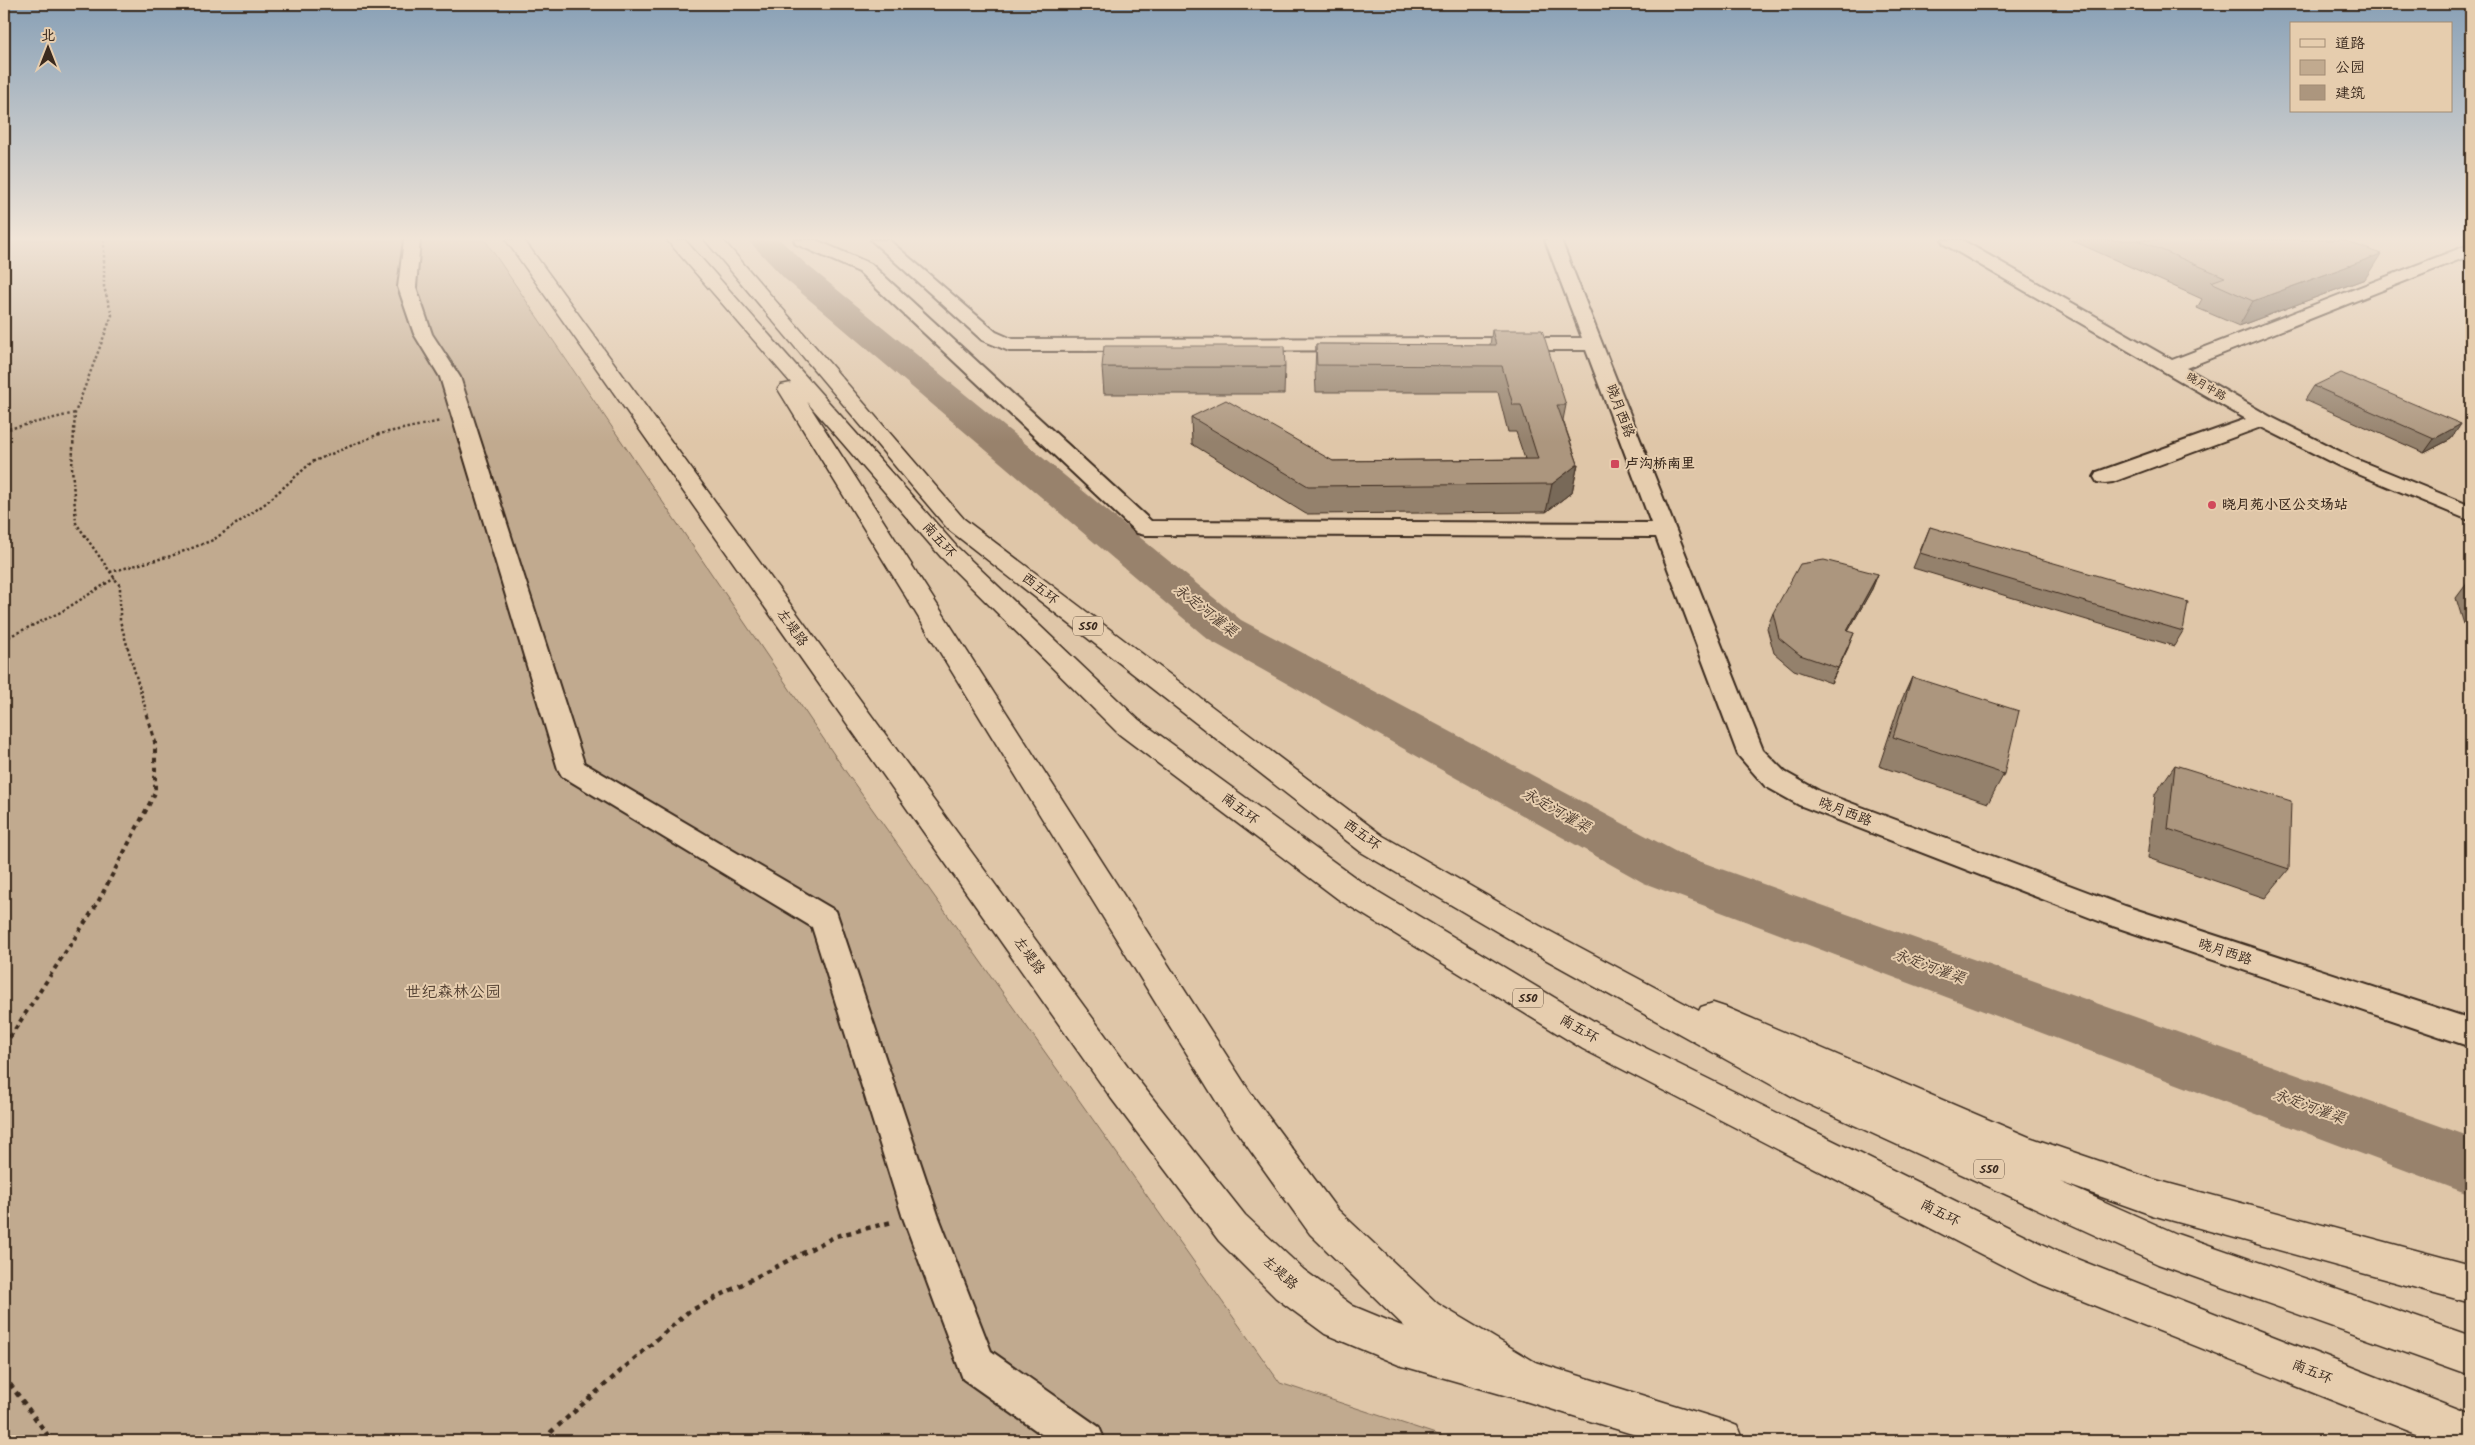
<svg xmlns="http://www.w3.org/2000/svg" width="2475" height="1445" viewBox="0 0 2475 1445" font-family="Kalam,'LXGW WenKai TC',sans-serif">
	<rect width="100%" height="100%" fill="#dfc6a8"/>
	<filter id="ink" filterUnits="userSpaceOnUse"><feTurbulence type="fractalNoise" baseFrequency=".02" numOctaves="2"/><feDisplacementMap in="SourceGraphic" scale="10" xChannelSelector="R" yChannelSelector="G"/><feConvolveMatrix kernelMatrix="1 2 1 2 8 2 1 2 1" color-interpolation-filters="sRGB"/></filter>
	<g filter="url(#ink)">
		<polygon fill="#c1aa8f" stroke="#7e6a56" points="4,240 485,240 846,772 1280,1383 1457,1441 4,1441"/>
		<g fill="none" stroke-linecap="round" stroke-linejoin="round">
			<polygon fill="#98826c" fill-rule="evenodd" points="748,240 780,240 807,265 1241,620 1682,855 2471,1137 2471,1195 1644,883 1209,640 785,279"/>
			<defs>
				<g id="minor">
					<polygon points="404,240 420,240 416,287 432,334 460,377 584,763 836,911 938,1215 991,1351 1099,1427 1105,1441 1051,1441 963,1379 902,1215 812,927 562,776 558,769 440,377 414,334 398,287"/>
					<polygon points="794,240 816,240 871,264 1151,521 1651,523 1586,350 1009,351 982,340 871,240 889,240 996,332 1012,339 1582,338 1545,240 1561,240 1763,750 1785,772 1819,791 2125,906 2471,1019 2471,1047 2104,923 1799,805 1765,786 1738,755 1656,537 1145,535 1137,533 859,272 796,244"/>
					<polygon points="1942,240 1962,240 2172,360 2471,244 2471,255 2186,368 2269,416 2353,458 2471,506 2471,521 2339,466 2261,427 2113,482 2105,483 2097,482 2094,477 2097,472 2246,419 1944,244"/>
				</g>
				<polygon id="major" points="506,240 524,240 1135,1076 1245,1215 1304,1270 1353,1306 1399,1325 1525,1359 1722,1420 1737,1426 1743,1441 1655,1441 1525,1401 1399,1365 1325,1334 1276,1298 1219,1241 1111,1098"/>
				<g id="highway">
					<polygon points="667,240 685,240 957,547 1139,720 1360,881 1607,1029 2059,1252 2471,1414 2471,1441 2434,1441 2033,1281 1583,1049 1338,899 1119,734 941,557 807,402 1250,1092 1336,1208 1438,1304 1540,1365 1546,1380 1540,1395 1525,1401 1510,1395 1410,1332 1310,1234 1224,1114 778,389 781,385 791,383"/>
					<polygon points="705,240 723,240 964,519 1383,836 1540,926 1699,1011 1701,1007 1713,1003 1725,1007 2029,1137 2152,1179 2471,1265 2471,1303 2152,1215 2060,1182 2177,1234 2471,1336 2471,1376 2158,1264 1797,1099 1518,944 1361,852 948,529"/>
				</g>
			</defs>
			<use href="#minor" stroke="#3b2a1e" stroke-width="4"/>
			<use href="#major" stroke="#3b2a1e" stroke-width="3"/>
			<use href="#highway" stroke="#3b2a1e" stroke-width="3"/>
			<g stroke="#3b2a1e" stroke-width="2.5" stroke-dasharray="2.5 2.5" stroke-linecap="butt">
				<polyline points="104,240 104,287 112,315 75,413 72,467 76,523 120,586 120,621 146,710"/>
				<polyline points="4,430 75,413"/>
				<polyline points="110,572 171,556 213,540 266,503 312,462 379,434 441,421"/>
				<polyline points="4,639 61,612 115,578"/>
			</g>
			<g stroke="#3b2a1e" stroke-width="4" stroke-dasharray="4.5 4.5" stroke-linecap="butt">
				<polyline points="4,1029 13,1030"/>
				<polyline points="10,1037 97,904 155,793 155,742 145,709"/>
			</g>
			<g stroke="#3b2a1e" stroke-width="4.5" stroke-dasharray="5 5" stroke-linecap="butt">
				<polyline points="4,1046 11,1035"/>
				<polyline points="4,1376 52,1441"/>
				<polyline points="545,1441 551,1432 688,1312 836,1236 892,1222"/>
			</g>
			<use href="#minor" fill="#e6cdae" fill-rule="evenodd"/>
			<use href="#major" fill="#e6cdae" fill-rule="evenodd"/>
			<use href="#highway" fill="#e6cdae" fill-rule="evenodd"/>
		</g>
		<g fill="#94816c" stroke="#3b2a1e">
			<polygon points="2071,240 2343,240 2365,279 2239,326 2197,308 2202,299"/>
			<polygon points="1492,330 1566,405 1563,420 1578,464 1572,492 1546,512 1306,514 1192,444 1191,417 1333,461 1525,459 1516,432 1508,432 1498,392 1316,392 1315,371 1316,344 1490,345"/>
			<polygon points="1102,367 1285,367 1284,394 1104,394"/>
			<polygon points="2314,386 2461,424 2451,439 2424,453 2305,400"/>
			<polygon points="1930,527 2183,631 2174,646 1913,568"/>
			<polygon points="1878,574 1872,589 1848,631 1848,648 1831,683 1794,670 1774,653 1767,628 1773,613"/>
			<polygon points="2471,578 2471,647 2456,598"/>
			<polygon points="1912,677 2004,774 1988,803 1879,766 1899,706"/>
			<polygon points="2175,765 2289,869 2265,898 2148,858 2155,794"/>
		</g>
		<g fill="#786958" stroke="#3b2a1e">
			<polygon points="2381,254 2365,279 2239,326 2253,301"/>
			<polygon points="2461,424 2451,439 2424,453 2434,439"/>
			<polygon points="1578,464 1572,492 1546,512 1552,484"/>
			<polygon points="1878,574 1872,589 1840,646 1847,631"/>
			<polygon points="1854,633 1848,648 1831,683 1838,668"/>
		</g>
		<g fill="#ac967e" stroke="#3b2a1e">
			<polygon points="2138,240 2343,240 2381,254 2253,301 2211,282 2225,277"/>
			<polygon points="1492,330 1542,330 1566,405 1557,405 1578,464 1552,484 1308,486 1191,417 1226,400 1333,461 1538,459 1521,405 1513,405 1502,366 1317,365 1316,344 1496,345"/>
			<polygon points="1104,346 1284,346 1285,367 1102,367"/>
			<polygon points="2341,373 2461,424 2434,439 2314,386"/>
			<polygon points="1930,527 2188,602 2183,631 1920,553"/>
			<polygon points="1824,560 1878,574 1847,631 1854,633 1838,668 1800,655 1779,638 1773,613 1800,564"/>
			<polygon points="1912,677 2019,711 2004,774 1893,737"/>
			<polygon points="2175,765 2291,801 2289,869 2168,829"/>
		</g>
	</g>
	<linearGradient id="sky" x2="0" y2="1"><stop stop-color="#88a0b6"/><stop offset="0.54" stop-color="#f1e5d8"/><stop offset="1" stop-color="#f1e5d8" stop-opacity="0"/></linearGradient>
	<rect width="2475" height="442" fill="url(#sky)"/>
	<g fill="#d1495b" stroke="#e6cdae" stroke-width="2">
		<rect x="1610" y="459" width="10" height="10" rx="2.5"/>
		<circle cx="2212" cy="505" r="5"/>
	</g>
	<g text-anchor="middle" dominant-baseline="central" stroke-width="4" stroke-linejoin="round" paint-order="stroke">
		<g font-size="11" fill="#3b2a1e" stroke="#e6cdae">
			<text transform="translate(2206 387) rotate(30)">晓月中路</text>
		</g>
		<g fill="#e6cdae" stroke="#6e5b49" stroke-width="1">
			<rect x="1073" y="616.5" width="30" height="19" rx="4"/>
			<rect x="1513" y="988.5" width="30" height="19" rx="4"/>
			<rect x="1974" y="1159.5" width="30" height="19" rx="4"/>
		</g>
		<g font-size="12" font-weight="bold" fill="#3b2a1e">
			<text x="1088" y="626">S50</text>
			<text x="1528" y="998">S50</text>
			<text x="1989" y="1169">S50</text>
		</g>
		<g font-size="14" fill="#3b2a1e" stroke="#e6cdae">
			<text transform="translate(1620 411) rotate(69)">晓月西路</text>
			<text transform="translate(939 540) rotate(48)">南五环</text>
			<text transform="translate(1040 589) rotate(38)">西五环</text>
			<text transform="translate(792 628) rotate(54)">左堤路</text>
			<text transform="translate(1240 809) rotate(37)">南五环</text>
			<text transform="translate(1845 812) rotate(21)">晓月西路</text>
			<text transform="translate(1362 835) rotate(36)">西五环</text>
			<text transform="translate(2225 952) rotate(18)">晓月西路</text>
			<text transform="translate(1029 956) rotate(54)">左堤路</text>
			<text transform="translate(1579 1029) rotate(30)">南五环</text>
			<text transform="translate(1940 1213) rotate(27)">南五环</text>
			<text transform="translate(1280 1273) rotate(42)">左堤路</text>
			<text transform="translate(2312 1372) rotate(22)">南五环</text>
		</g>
		<g font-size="14" font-weight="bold" fill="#3b2a1e" stroke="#e6cdae" text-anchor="start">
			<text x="1625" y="464">卢沟桥南里</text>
			<text x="2222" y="505">晓月苑小区公交场站</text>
		</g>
		<g font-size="15" font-style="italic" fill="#4e3c2e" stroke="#e6cdae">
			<text transform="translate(1205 611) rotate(38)">永定河灌渠</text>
			<text transform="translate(1556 811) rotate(29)">永定河灌渠</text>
			<text transform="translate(1929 967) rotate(20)">永定河灌渠</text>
			<text transform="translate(2309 1107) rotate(20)">永定河灌渠</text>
		</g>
		<g font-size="16" fill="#4f3d2f" stroke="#e6cdae">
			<text x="453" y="992">世纪森林公园</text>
		</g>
	</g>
	<rect width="2475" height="1445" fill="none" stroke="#e6cdae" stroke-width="20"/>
	<rect x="10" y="10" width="2455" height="1425" fill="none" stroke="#3b2a1e" stroke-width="2" filter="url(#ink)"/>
	<rect x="2290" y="22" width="162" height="90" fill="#e6cdae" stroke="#a28c74"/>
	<rect x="2300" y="39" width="25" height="8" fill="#e6cdae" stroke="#a28c74"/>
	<text x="2335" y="48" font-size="15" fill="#3b2a1e">道路</text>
	<rect x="2300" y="60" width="25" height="15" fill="#c1aa8f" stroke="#a28c74"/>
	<text x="2335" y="72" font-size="15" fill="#3b2a1e">公园</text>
	<rect x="2300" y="85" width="25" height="15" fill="#ac967e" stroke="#a28c74"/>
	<text x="2335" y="98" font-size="15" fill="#3b2a1e">建筑</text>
	<g transform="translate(48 48)" stroke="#e6cdae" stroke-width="4" paint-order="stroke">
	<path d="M0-4L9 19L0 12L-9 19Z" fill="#3b2a1e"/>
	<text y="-8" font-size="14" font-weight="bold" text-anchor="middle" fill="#3b2a1e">北</text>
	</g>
</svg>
